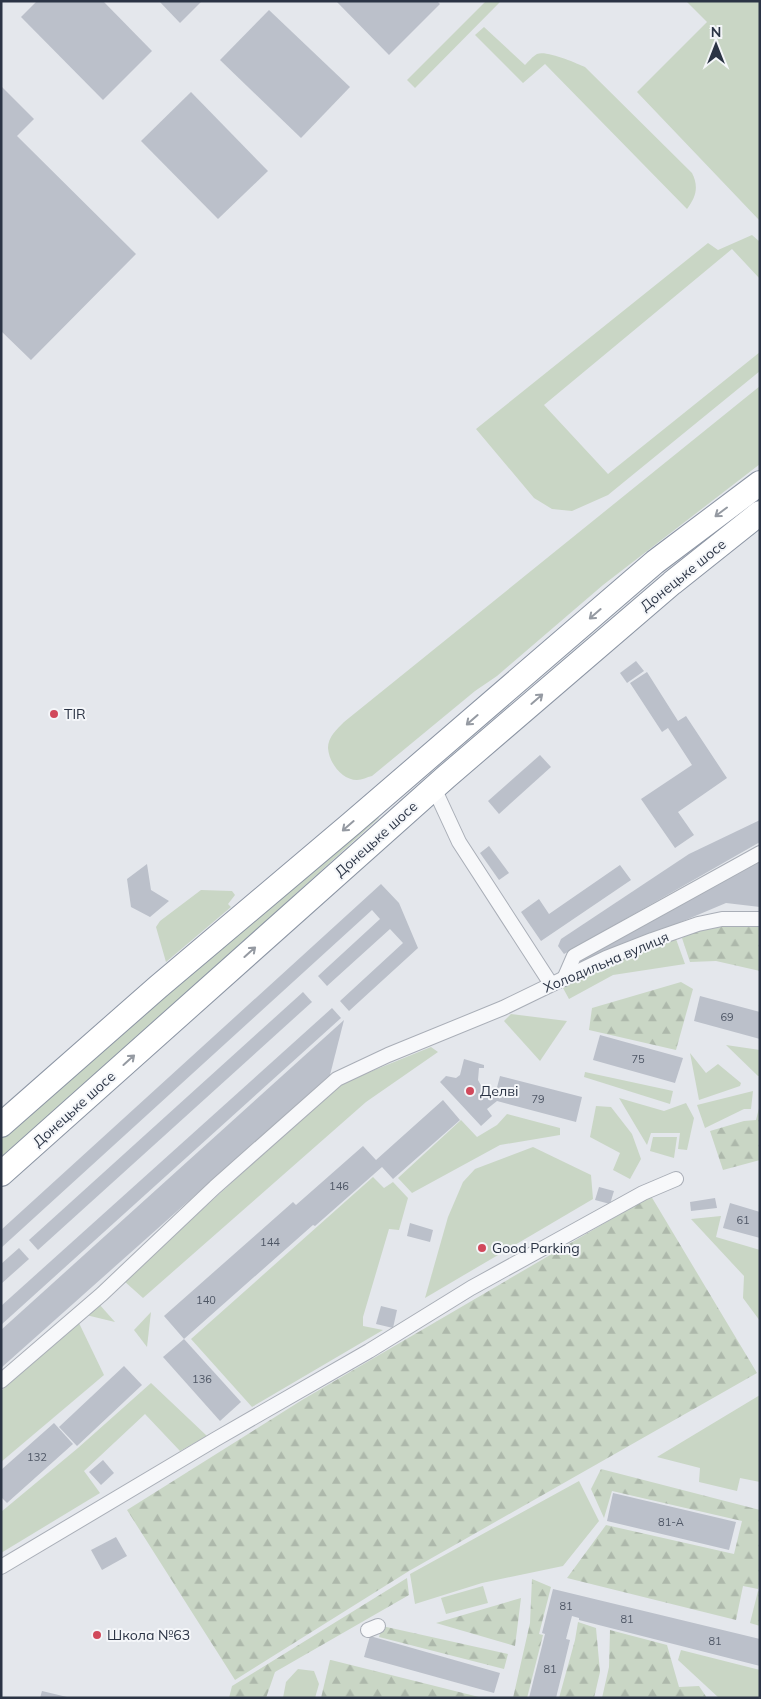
<svg xmlns="http://www.w3.org/2000/svg" width="761" height="1699" viewBox="0 0 761 1699" font-family="Mulish,sans-serif">
	<defs>
		<pattern id="forest-firs" width="22" height="20" patternUnits="userSpaceOnUse" patternTransform="scale(1.25)"><rect width="22" height="20" fill="#c9d6c5"/><path d="M5 1l3.5 6h-7zM16 11l3.5 6h-7z" fill="#adb8ab"/></pattern>
	</defs>
	<rect width="100%" height="100%" fill="#e4e7ec"/>
	<g fill="#c9d6c5">
		<polygon points="486,1 501,1 415,88 407,80"/>
		<polygon points="686,1 760,1 760,221 637,92 707,22"/>
		<path d="M484 27 525 65C528 62 533 56 537 54 546 50 576 63 585 67L692 173C699 187 696 197 687 209L545 64 523 83 475 35Z"/>
		<polygon points="752,235 760,242 760,279 732,249 544,405 608,474 760,352 760,371 608,495 572,511 552,509 534,498 476,429 708,243 718,250"/>
		<path d="M760 386V464L603 585 497 676 475 691 372 776C367 777 362 780 357 780 342 780 329 763 328 748 328 737 337 729 344 722Z"/>
		<polygon points="375,814 379,818 1,1162 1,1133"/>
		<polygon points="201,890 232,891 235,895 228,904 231,907 166,962 156,927 160,921"/>
		<polygon points="676,939 685,964 613,975 569,999 563,988 614,962"/>
		<polygon points="511,1014 567,1021 540,1061 504,1021"/>
		<polygon points="726,1045 760,1050 760,1076 758,1076"/>
		<polygon points="431,1047 438,1052 366,1102 143,1298 124,1281 340,1084"/>
		<polygon points="690,1053 706,1073 718,1064 741,1083 740,1086 699,1100"/>
		<polygon points="585,1072 673,1091 670,1104 584,1077"/>
		<polygon points="753,1091 751,1109 744,1109 705,1128 697,1105"/>
		<polygon points="619,1098 664,1111 686,1103 694,1118 687,1150 678,1149 680,1133 651,1133 647,1145"/>
		<polygon points="596,1106 611,1107 632,1134 641,1159 630,1179 613,1170 620,1153 590,1137"/>
		<polygon points="507,1114 560,1128 560,1135 500,1145 412,1193 398,1178 461,1120 477,1137 497,1125"/>
		<polygon points="653,1137 677,1137 674,1158 650,1151"/>
		<polygon points="533,1147 591,1175 593,1199 425,1298 448,1217 463,1182 475,1169"/>
		<polygon points="373,1177 384,1188 393,1182 408,1198 399,1230 389,1229 363,1317 363,1326 383,1330 252,1407 191,1339"/>
		<polygon points="721,1216 716,1237 760,1250 760,1321 743,1298 744,1276 691,1219"/>
		<polygon points="99,1304 115,1322 86,1315"/>
		<polygon points="151,1312 147,1347 134,1330"/>
		<polygon points="78,1321 104,1375 1,1462 1,1391"/>
		<polygon points="151,1383 207,1436 180,1451 145,1414 84,1471 100,1493 1,1553 1,1512 78,1448"/>
		<polygon points="760,1395 760,1482 740,1478 737,1491 699,1482 700,1468 657,1457"/>
		<polygon points="579,1481 599,1521 563,1566 482,1583 415,1604 410,1574"/>
		<polygon points="483,1586 488,1603 446,1614 441,1598"/>
		<polygon points="681,1650 760,1670 760,1698 719,1698 678,1660"/>
		<polygon points="298,1669 314,1671 319,1684 315,1698 283,1698 286,1682"/>
	</g>
	<g fill="url(#forest-firs)">
		<polygon points="760,925 760,971 716,961 690,962 682,938 704,927"/>
		<polygon points="681,982 693,989 676,1050 589,1030 592,1008"/>
		<polygon points="759,1108 760,1160 723,1170 710,1131 744,1121 756,1120"/>
		<polygon points="651,1196 757,1373 409,1571 235,1680 127,1510 302,1400"/>
		<polygon points="601,1469 760,1510 760,1579 758,1589 743,1586 736,1620 567,1578 606,1525 734,1554 742,1521 612,1491 604,1518 591,1489"/>
		<polygon points="407,1578 409,1595 275,1672 266,1698 229,1698 232,1686"/>
		<polygon points="532,1579 551,1587 539,1634 543,1635 527,1698 513,1698 530,1623"/>
		<polygon points="758,1591 760,1592 760,1626 750,1623"/>
		<polygon points="521,1598 515,1646 436,1623"/>
		<polygon points="578,1622 596,1628 600,1672 594,1698 559,1698 575,1640"/>
		<polygon points="382,1626 508,1654 504,1669 379,1637"/>
		<polygon points="610,1630 667,1645 679,1687 699,1686 707,1698 602,1698 609,1667"/>
		<polygon points="330,1660 331,1660 483,1698 321,1698"/>
	</g>
	<g fill="#bbc0ca">
		<polygon points="37,1 103,1 152,51 103,100 21,17"/>
		<polygon points="159,1 202,1 180,23"/>
		<polygon points="336,1 437,1 440,4 389,55"/>
		<polygon points="269,10 350,87 301,138 220,60"/>
		<polygon points="1,86 34,119 17,136 136,254 31,360 1,331"/>
		<polygon points="191,92 268,171 218,219 141,141"/>
		<polygon points="636,661 644,671 627,683 620,673"/>
		<polygon points="647,672 678,721 686,716 727,778 678,812 694,835 675,848 641,799 692,765 668,728 662,732 630,683"/>
		<polygon points="540,755 551,767 499,814 488,801"/>
		<polygon points="760,820 760,842 564,954 558,946 561,939 689,854"/>
		<polygon points="489,846 509,873 499,880 480,853"/>
		<polygon points="760,860 760,907 726,903 579,965 579,957"/>
		<polygon points="147,864 151,890 169,901 150,917 131,907 127,879"/>
		<polygon points="620,865 631,880 541,941 521,912 539,899 549,914"/>
		<polygon points="381,884 399,903 418,948 349,1011 340,1001 403,943 390,929 327,986 318,976 380,919 372,910 1,1248 1,1230"/>
		<polygon points="303,992 312,1002 38,1250 29,1240"/>
		<polygon points="700,996 760,1012 760,1039 694,1021"/>
		<polygon points="332,1008 341,1018 1,1325 1,1306"/>
		<polygon points="344,1020 330,1075 1,1368 1,1330"/>
		<polygon points="600,1035 683,1058 675,1083 593,1060"/>
		<polygon points="464,1059 484,1065 484,1068 479,1068 478,1080 486,1095 495,1095 500,1076 582,1097 576,1122 497,1101 487,1109 492,1116 481,1126 440,1082 446,1076 456,1078 460,1075"/>
		<polygon points="443,1100 460,1120 393,1179 382,1167 315,1226 313,1225 184,1339 164,1316 293,1202 296,1205 363,1146 376,1160"/>
		<polygon points="599,1187 614,1191 610,1204 595,1200"/>
		<polygon points="715,1198 717,1208 691,1211 690,1202"/>
		<polygon points="730,1203 760,1212 760,1238 723,1228"/>
		<polygon points="410,1223 433,1230 430,1242 407,1236"/>
		<polygon points="19,1248 29,1259 1,1284 1,1264"/>
		<polygon points="381,1306 397,1310 393,1328 376,1324"/>
		<polygon points="184,1339 241,1402 220,1421 163,1357"/>
		<polygon points="124,1366 142,1385 77,1446 59,1427"/>
		<polygon points="54,1423 73,1444 7,1503 1,1497 1,1470"/>
		<polygon points="103,1460 114,1473 101,1485 89,1472"/>
		<polygon points="613,1493 736,1522 729,1550 607,1521"/>
		<polygon points="116,1537 127,1556 102,1570 91,1550"/>
		<polygon points="553,1589 760,1639 760,1666 579,1620 579,1618 572,1616 566,1639 570,1640 556,1698 529,1698 545,1634 542,1633"/>
		<polygon points="370,1636 500,1673 494,1693 364,1657"/>
		<polygon points="42,1691 67,1697 67,1698 40,1698"/>
	</g>
	<g fill="none" stroke-linecap="round" stroke-linejoin="round">
		<defs>
			<g id="street">
				<polyline points="434,788 459,842 551,984"/>
				<polyline points="564,979 574,956 760,853"/>
				<polyline points="1,1381 102,1294 215,1187 337,1079 388,1055 503,1008 606,958 652,940 698,924 722,919 760,919"/>
				<polyline points="1,1567 216,1439 369,1351 471,1288 643,1193 676,1179"/>
				<polyline points="368,1630 378,1626"/>
			</g>
			<g id="highway">
				<polyline points="1,1125 158,987 351,824 655,562 760,483"/>
				<polyline points="1,1174 446,777 672,583 760,513"/>
			</g>
		</defs>
		<use href="#street" stroke="#a9aeb7" stroke-width="16"/>
		<use href="#highway" stroke="#8b94a3" stroke-width="26"/>
		<use href="#street" stroke="#f7f8fa" stroke-width="14"/>
		<use href="#highway" stroke="#fff" stroke-width="24"/>
	</g>
	<defs><path id="oneway-shaft" d="M-6 0H5M1.5-3L5.5 0L1.5 3" fill="none" stroke-width="1.6" stroke-linecap="round" stroke-linejoin="round" transform="scale(1.25)"/></defs>
	<g stroke="#959aa2">
		<use href="#oneway-shaft" transform="translate(721 512) rotate(143)"/>
		<use href="#oneway-shaft" transform="translate(595 614) rotate(139)"/>
		<use href="#oneway-shaft" transform="translate(537 699) rotate(-41)"/>
		<use href="#oneway-shaft" transform="translate(472 720) rotate(139)"/>
		<use href="#oneway-shaft" transform="translate(348 826) rotate(139)"/>
		<use href="#oneway-shaft" transform="translate(250 952) rotate(-42)"/>
		<use href="#oneway-shaft" transform="translate(129 1060) rotate(-42)"/>
	</g>
	<g fill="#d1495b" stroke="#f4f6f9" stroke-width="2">
		<circle cx="54" cy="714" r="5"/>
		<circle cx="470" cy="1091" r="5"/>
		<circle cx="482" cy="1248" r="5"/>
		<circle cx="97" cy="1635" r="5"/>
	</g>
	<g text-anchor="middle" dominant-baseline="central" stroke-width="4" stroke-linejoin="round" paint-order="stroke">
		<g font-size="11" fill="#4f5766">
			<text x="727" y="1017">69</text>
			<text x="638" y="1059">75</text>
			<text x="538" y="1099">79</text>
			<text x="339" y="1186">146</text>
			<text x="743" y="1220">61</text>
			<text x="270" y="1242">144</text>
			<text x="206" y="1300">140</text>
			<text x="202" y="1379">136</text>
			<text x="37" y="1457">132</text>
			<text x="671" y="1522">81-А</text>
			<text x="566" y="1606">81</text>
			<text x="627" y="1619">81</text>
			<text x="715" y="1641">81</text>
			<text x="550" y="1669">81</text>
		</g>
		<g font-size="14" fill="#2b3445" stroke="#f4f6f9">
			<text transform="translate(683 575) rotate(-39)">Донецьке шосе</text>
			<text transform="translate(376 839) rotate(-42)">Донецьке шосе</text>
			<text transform="translate(606 962) rotate(-23)">Холодильна вулиця</text>
			<text transform="translate(74 1109) rotate(-42)">Донецьке шосе</text>
		</g>
		<g font-size="14" fill="#2b3445" stroke="#f4f6f9" text-anchor="start">
			<text x="64" y="714">TIR</text>
			<text x="480" y="1091">Делві</text>
			<text x="492" y="1248">Good Parking</text>
			<text x="107" y="1635">Школа №63</text>
		</g>
	</g>
	<rect width="761" height="1699" fill="none" stroke="#2b3445" stroke-width="5"/>
	<g transform="translate(716 45)" stroke="#f4f6f9" stroke-width="4" paint-order="stroke">
	<path d="M0-4L9 19L0 12L-9 19Z" fill="#2b3445"/>
	<text y="-8" font-size="14" font-weight="bold" text-anchor="middle" fill="#2b3445">N</text>
	</g>
</svg>
